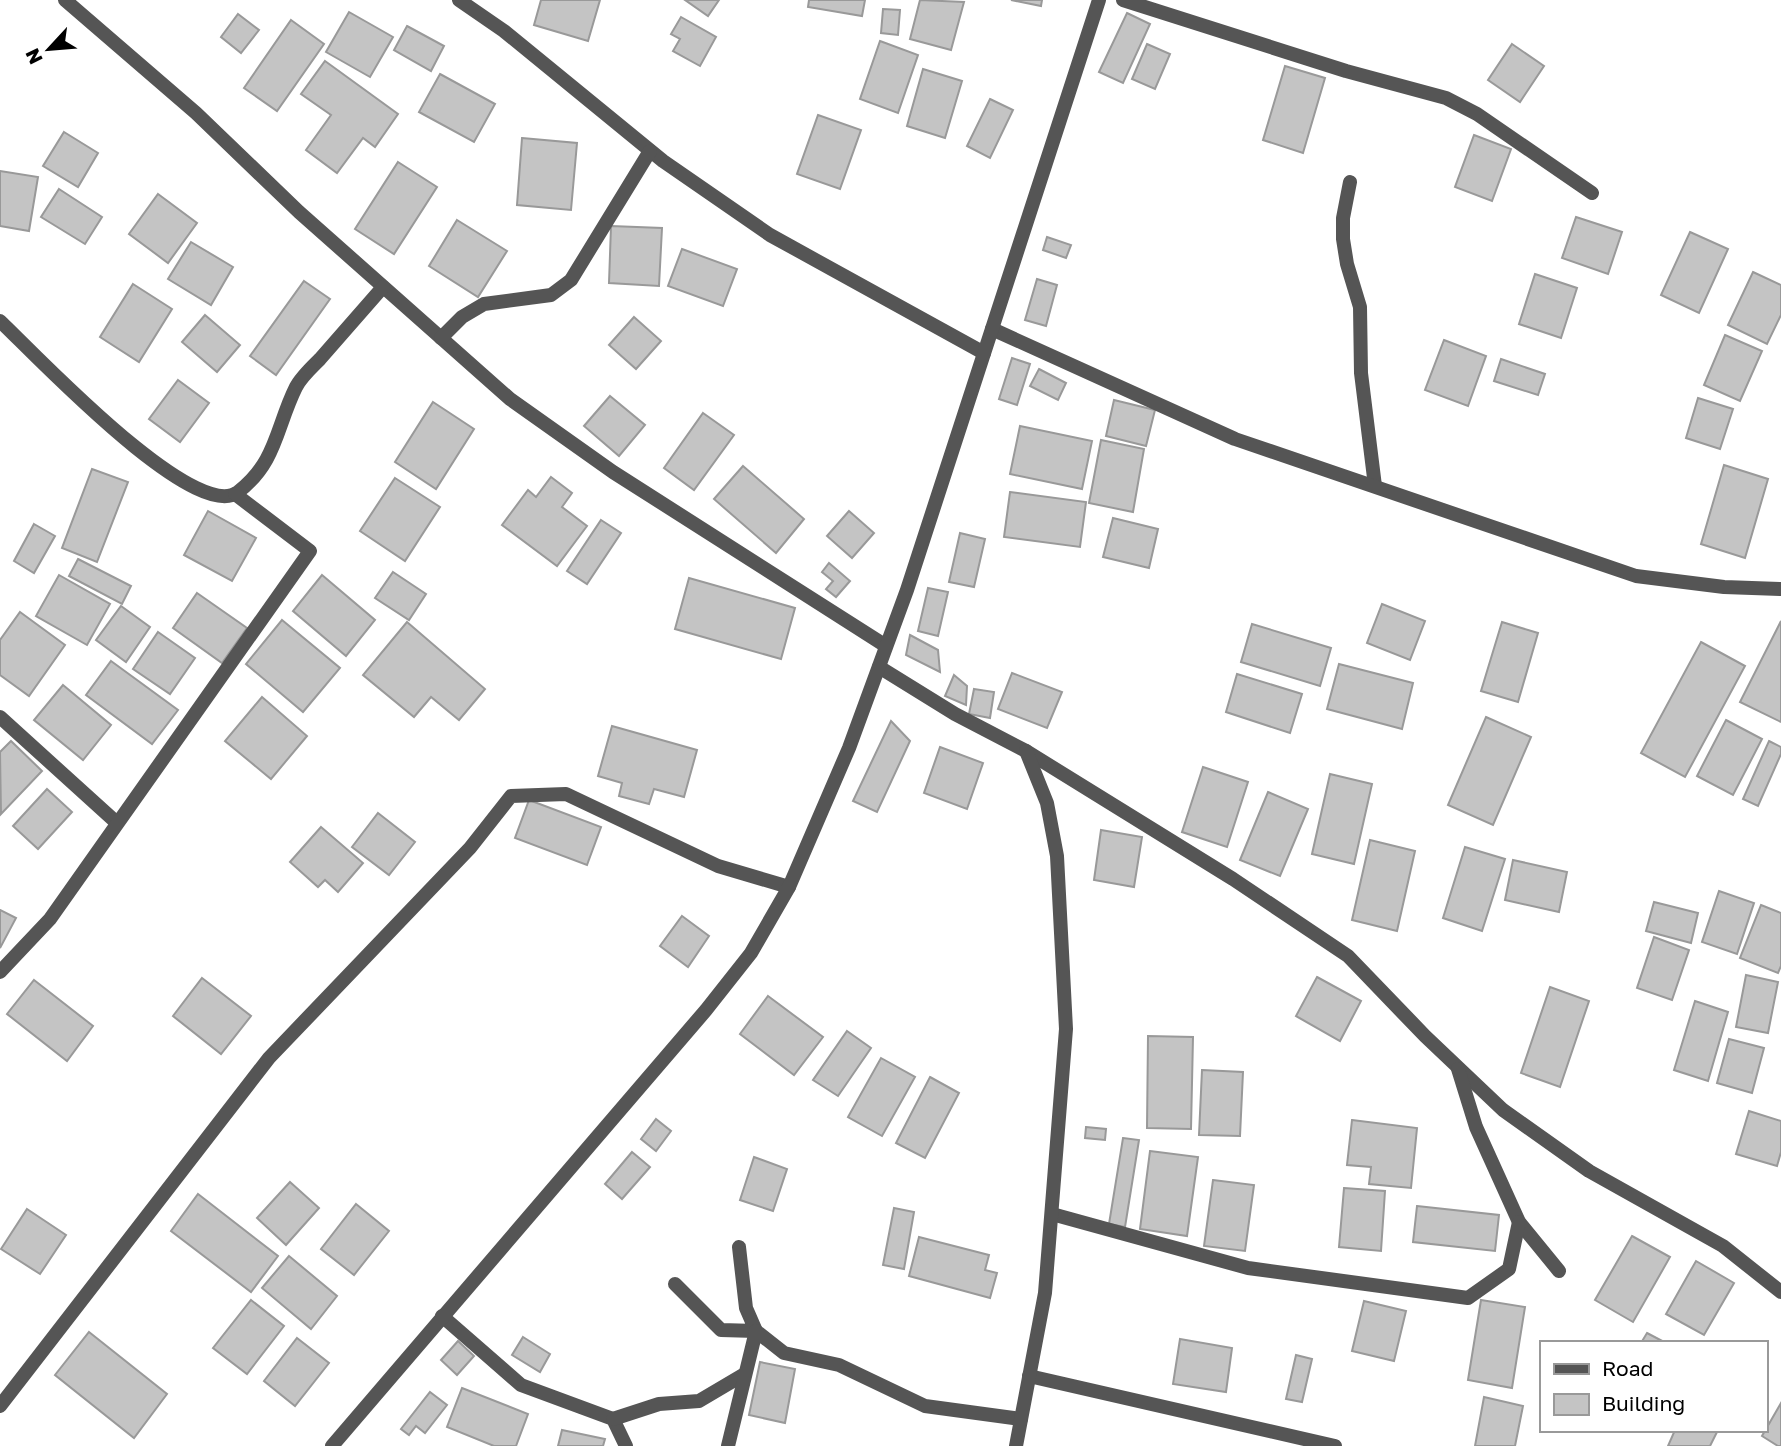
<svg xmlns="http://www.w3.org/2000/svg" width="1781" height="1446" viewBox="0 0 1781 1446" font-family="'Golos Text',sans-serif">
	<rect width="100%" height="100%" fill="#fff"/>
	<g fill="#c4c4c4" stroke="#999" stroke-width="2">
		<polygon points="541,0 600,0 588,41 534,25"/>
		<polygon points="685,0 719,0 708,16"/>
		<polygon points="809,0 865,0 862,16 808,7"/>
		<polygon points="920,0 964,2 951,50 910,39"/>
		<polygon points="1011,0 1042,0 1041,6"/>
		<polygon points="883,9 900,10 898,35 881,33"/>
		<polygon points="349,12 393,37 370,77 326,52"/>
		<polygon points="1127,13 1150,24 1123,83 1099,72"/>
		<polygon points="238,14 259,30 241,53 221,37"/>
		<polygon points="681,17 716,37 700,66 673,51 680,39 671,34"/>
		<polygon points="291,20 324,44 277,111 244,88"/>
		<polygon points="407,26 444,46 431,71 394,50"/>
		<polygon points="880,41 918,55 898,113 860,99"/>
		<polygon points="1147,44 1170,54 1155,89 1132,79"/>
		<polygon points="1512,44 1544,66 1520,102 1488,80"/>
		<polygon points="325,61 398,114 375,147 363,138 337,173 306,150 331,115 301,94"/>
		<polygon points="1285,66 1325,78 1303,153 1263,140"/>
		<polygon points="923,69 962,81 945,138 907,126"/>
		<polygon points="440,74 495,104 474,142 419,112"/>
		<polygon points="990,99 1013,110 990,158 967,146"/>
		<polygon points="818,115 861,130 840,189 797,174"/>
		<polygon points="64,132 98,153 78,187 43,166"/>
		<polygon points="1474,135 1511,149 1492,201 1455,187"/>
		<polygon points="522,138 577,143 571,210 517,205"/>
		<polygon points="398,162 437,187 394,254 355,229"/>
		<polygon points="0,171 38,177 29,231 0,226"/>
		<polygon points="59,189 102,217 85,244 41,217"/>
		<polygon points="158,194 197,223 168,263 129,234"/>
		<polygon points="1576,217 1622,232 1608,274 1562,258"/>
		<polygon points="457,220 507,251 478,297 429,266"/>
		<polygon points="611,226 662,228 659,286 609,283"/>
		<polygon points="1690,232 1728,249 1699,313 1661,295"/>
		<polygon points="1047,237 1071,245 1066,258 1043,250"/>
		<polygon points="191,242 233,267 211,305 168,279"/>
		<polygon points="682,249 737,269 723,306 668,286"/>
		<polygon points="1753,272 1781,285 1781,315 1767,344 1728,325"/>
		<polygon points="1535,274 1577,288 1561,338 1519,324"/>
		<polygon points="1037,279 1057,285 1046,326 1025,320"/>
		<polygon points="304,281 330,299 276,375 250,356"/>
		<polygon points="133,284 172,309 139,362 100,337"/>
		<polygon points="205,315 240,345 217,372 182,342"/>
		<polygon points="634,317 661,341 636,369 609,345"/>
		<polygon points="1725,335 1762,351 1740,401 1704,385"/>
		<polygon points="1444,340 1486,356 1468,406 1425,390"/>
		<polygon points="1012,358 1030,364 1017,405 999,399"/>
		<polygon points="1501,359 1545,374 1538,395 1494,381"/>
		<polygon points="1039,369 1066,383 1058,400 1030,386"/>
		<polygon points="178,380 209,403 180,442 149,419"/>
		<polygon points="610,396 645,425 619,456 584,426"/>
		<polygon points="1698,398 1733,409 1720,449 1686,438"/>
		<polygon points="1114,400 1155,410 1146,446 1106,436"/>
		<polygon points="433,402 474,429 436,489 395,462"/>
		<polygon points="703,413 734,435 694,490 664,468"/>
		<polygon points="1020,426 1092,441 1082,489 1010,474"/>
		<polygon points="1101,440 1144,449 1133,512 1089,503"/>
		<polygon points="1724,465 1768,479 1745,558 1701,544"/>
		<polygon points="743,466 804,519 776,553 714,499"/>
		<polygon points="92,469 128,482 97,562 62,548"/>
		<polygon points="551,477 572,493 562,507 587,526 557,566 502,525 528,490 536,497"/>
		<polygon points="395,478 440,507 405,561 360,531"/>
		<polygon points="1010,492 1086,502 1080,547 1004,537"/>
		<polygon points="208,511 256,538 232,581 184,555"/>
		<polygon points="849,511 874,533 852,558 827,536"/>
		<polygon points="1113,518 1158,529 1149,568 1103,557"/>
		<polygon points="601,520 621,533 587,584 567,571"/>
		<polygon points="34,524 55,536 34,573 14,561"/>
		<polygon points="960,533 985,539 974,587 949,582"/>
		<polygon points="78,559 131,586 122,604 69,576"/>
		<polygon points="829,563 850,581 836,597 826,589 833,581 822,572"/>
		<polygon points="393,572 426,594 409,620 375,598"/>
		<polygon points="59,575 110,604 87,645 36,616"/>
		<polygon points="322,575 375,620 346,656 293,611"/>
		<polygon points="689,578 795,608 781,659 675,629"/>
		<polygon points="928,588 948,592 938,636 918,631"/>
		<polygon points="197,593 247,628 222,663 173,628"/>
		<polygon points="1382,604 1425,621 1410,660 1367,643"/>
		<polygon points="121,606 150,627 126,662 96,640"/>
		<polygon points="20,612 65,645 29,696 0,675 0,640"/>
		<polygon points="282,620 340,668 303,712 246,664"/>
		<polygon points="1781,621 1781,722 1740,702"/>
		<polygon points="407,622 485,689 459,720 431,697 414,717 363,675"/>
		<polygon points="1502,622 1538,633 1518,702 1481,691"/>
		<polygon points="1252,624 1331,648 1320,686 1241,662"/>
		<polygon points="158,632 195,658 170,694 133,669"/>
		<polygon points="910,635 938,650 940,672 906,655"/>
		<polygon points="1701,642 1745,666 1685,777 1641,753"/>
		<polygon points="111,661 178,710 152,744 86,695"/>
		<polygon points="1339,664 1413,683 1402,729 1327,709"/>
		<polygon points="1012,673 1062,692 1047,728 998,709"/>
		<polygon points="1237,674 1302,694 1290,733 1226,712"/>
		<polygon points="954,675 967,686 966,705 945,696"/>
		<polygon points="63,685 111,725 83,760 34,720"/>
		<polygon points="974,689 994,692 990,718 969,714"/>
		<polygon points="262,697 307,736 271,779 225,741"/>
		<polygon points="1486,717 1531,737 1493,825 1448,805"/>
		<polygon points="1726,720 1762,739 1733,795 1697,776"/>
		<polygon points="891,721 910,741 877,812 853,801"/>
		<polygon points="612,726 697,750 684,797 654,789 649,804 619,796 622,783 598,776"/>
		<polygon points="11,741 42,771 1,814 0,752"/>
		<polygon points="1769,741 1781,747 1781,754 1758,806 1743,799"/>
		<polygon points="940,747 983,763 967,809 924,793"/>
		<polygon points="1203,767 1248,782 1227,847 1182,832"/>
		<polygon points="1330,774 1372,784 1354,864 1312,854"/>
		<polygon points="47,789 72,812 38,849 13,826"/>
		<polygon points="1268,792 1308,809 1280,876 1240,860"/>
		<polygon points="529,800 601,827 587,865 515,838"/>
		<polygon points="378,813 415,842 389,875 352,847"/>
		<polygon points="321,827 363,863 338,892 325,880 318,887 290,862"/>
		<polygon points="1101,830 1142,837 1134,887 1094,880"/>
		<polygon points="1370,840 1415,851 1397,931 1352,920"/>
		<polygon points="1465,847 1505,859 1482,931 1443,918"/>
		<polygon points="1513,860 1567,872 1559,912 1505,900"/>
		<polygon points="1719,891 1754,903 1737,954 1702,942"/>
		<polygon points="1654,902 1698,913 1691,943 1646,931"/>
		<polygon points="1761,905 1781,913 1781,966 1778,973 1740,958"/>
		<polygon points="0,910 16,918 0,948"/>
		<polygon points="682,916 709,936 688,967 660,946"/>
		<polygon points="1654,937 1689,950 1672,1000 1637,988"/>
		<polygon points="1746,975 1778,982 1768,1033 1736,1027"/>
		<polygon points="1317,977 1361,1001 1340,1041 1296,1016"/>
		<polygon points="202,978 251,1016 221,1054 173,1016"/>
		<polygon points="34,980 93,1026 67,1061 7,1014"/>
		<polygon points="1550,987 1589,1001 1560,1087 1521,1073"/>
		<polygon points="768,996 823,1037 794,1075 740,1034"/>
		<polygon points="1695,1001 1728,1012 1708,1081 1674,1070"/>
		<polygon points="847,1031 871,1048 838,1096 813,1080"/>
		<polygon points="1148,1036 1193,1037 1191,1129 1147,1128"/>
		<polygon points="1729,1039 1764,1048 1752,1093 1717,1083"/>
		<polygon points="881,1058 915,1077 882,1136 848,1117"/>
		<polygon points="1202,1070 1243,1072 1240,1136 1199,1135"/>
		<polygon points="930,1077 959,1093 925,1158 896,1143"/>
		<polygon points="1749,1111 1781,1121 1781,1152 1777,1166 1736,1154"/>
		<polygon points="656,1119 671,1131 656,1151 641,1139"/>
		<polygon points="1352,1120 1417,1128 1411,1188 1369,1184 1371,1167 1347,1165"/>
		<polygon points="1086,1127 1106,1129 1105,1140 1085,1138"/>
		<polygon points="1123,1138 1139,1140 1125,1227 1109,1224"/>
		<polygon points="1150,1151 1198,1157 1187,1236 1140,1229"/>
		<polygon points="632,1152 650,1167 622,1199 605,1184"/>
		<polygon points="754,1157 787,1169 773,1211 740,1200"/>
		<polygon points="1213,1180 1254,1185 1245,1251 1204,1246"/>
		<polygon points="290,1182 319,1208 286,1245 257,1218"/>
		<polygon points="1344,1188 1385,1191 1381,1251 1339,1247"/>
		<polygon points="198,1194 278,1256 251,1292 171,1231"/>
		<polygon points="356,1204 389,1231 354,1275 321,1249"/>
		<polygon points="1417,1206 1499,1215 1495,1251 1413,1242"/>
		<polygon points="894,1208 914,1212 904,1269 883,1265"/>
		<polygon points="27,1209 66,1235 40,1274 1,1249"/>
		<polygon points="1632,1236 1670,1257 1633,1322 1595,1300"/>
		<polygon points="919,1237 989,1255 985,1270 997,1273 990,1298 909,1276"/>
		<polygon points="289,1256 337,1296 311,1329 262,1288"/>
		<polygon points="1696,1261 1734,1283 1704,1335 1666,1314"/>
		<polygon points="251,1300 284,1326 247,1374 213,1348"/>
		<polygon points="1481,1300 1525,1307 1512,1388 1468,1380"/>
		<polygon points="1364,1301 1406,1311 1394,1361 1352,1351"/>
		<polygon points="89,1332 167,1394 134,1438 55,1375"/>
		<polygon points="1647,1333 1666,1343 1641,1343"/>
		<polygon points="523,1337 550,1354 540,1372 512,1355"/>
		<polygon points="297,1338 329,1363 295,1406 264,1381"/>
		<polygon points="1180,1339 1232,1348 1226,1392 1173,1384"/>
		<polygon points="458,1341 474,1356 457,1375 441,1360"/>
		<polygon points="1296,1355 1312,1359 1302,1402 1286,1399"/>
		<polygon points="760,1362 795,1369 785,1423 749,1415"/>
		<polygon points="462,1388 528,1414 516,1446 494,1446 447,1427"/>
		<polygon points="430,1392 447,1405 425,1433 416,1426 409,1435 401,1429"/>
		<polygon points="1484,1397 1523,1406 1515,1446 1475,1446"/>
		<polygon points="1781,1403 1781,1446 1778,1446 1762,1436"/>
		<polygon points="562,1430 605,1439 603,1446 558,1446"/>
		<polygon points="1675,1430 1718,1430 1710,1446 1668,1446"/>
	</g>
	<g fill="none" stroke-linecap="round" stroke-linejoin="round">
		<g stroke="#555" stroke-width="14">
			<polyline points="65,0 196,113 299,212 510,399 613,472 886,646"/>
			<polyline points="459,0 504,31 663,161 770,235 984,353"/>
			<polyline points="1123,0 1346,71 1446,98 1477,114 1592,193"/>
			<polyline points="1350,182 1343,218 1343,239 1347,264 1360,307 1361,373 1375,486"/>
			<path d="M0 321C32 351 195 525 238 492 277 462 276 427 296 387 301 377 312 367 320 359 341 335 362 311 383 287"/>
			<polyline points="992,329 1235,439 1636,576 1724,587 1781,589"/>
			<polyline points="441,338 462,317 484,304 551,295 571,280 650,151"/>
			<polyline points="879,667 955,714 1026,751 1233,879 1348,956 1425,1036 1503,1110 1589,1171 1723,1246 1781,1292"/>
			<polyline points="0,717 117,823"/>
			<polyline points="0,972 50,919 310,551 235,494"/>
			<polyline points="1458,1069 1476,1127 1519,1222 1559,1271"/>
			<polyline points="1052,1214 1248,1268 1468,1298 1509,1269 1519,1222"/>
			<polyline points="675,1284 721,1330 756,1331 746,1308 739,1247"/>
			<polyline points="442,1316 521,1385 613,1419 626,1446"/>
			<polyline points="1029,1376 1335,1446"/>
			<polyline points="0,1406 269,1058 470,848 511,796 566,794 718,866 789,887"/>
			<polyline points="613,1419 659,1404 699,1401 743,1375"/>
			<polyline points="728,1446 756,1331 784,1353 839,1365 925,1406 1021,1419"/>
			<polyline points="1016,1446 1045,1293 1066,1029 1057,856 1047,803 1026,751"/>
		</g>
		<polyline stroke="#555" stroke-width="14" points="332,1446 706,1010 751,953 789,887 849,748 907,590 1099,0"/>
	</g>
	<rect x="1540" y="1341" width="228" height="91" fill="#ffffff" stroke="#999999" stroke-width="2"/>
	<rect x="1554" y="1364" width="35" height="10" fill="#555555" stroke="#999999" stroke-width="2"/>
	<text x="1602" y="1376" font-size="21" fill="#000000">Road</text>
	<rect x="1554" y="1394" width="35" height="21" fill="#c4c4c4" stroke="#999999" stroke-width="2"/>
	<text x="1602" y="1411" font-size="21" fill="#000000">Building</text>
	<g transform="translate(49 49) rotate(244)" stroke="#ffffff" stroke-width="5" paint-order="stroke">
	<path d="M0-5L12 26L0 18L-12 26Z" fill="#000000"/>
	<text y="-10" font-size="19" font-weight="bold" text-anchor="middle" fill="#000000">N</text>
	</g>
</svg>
